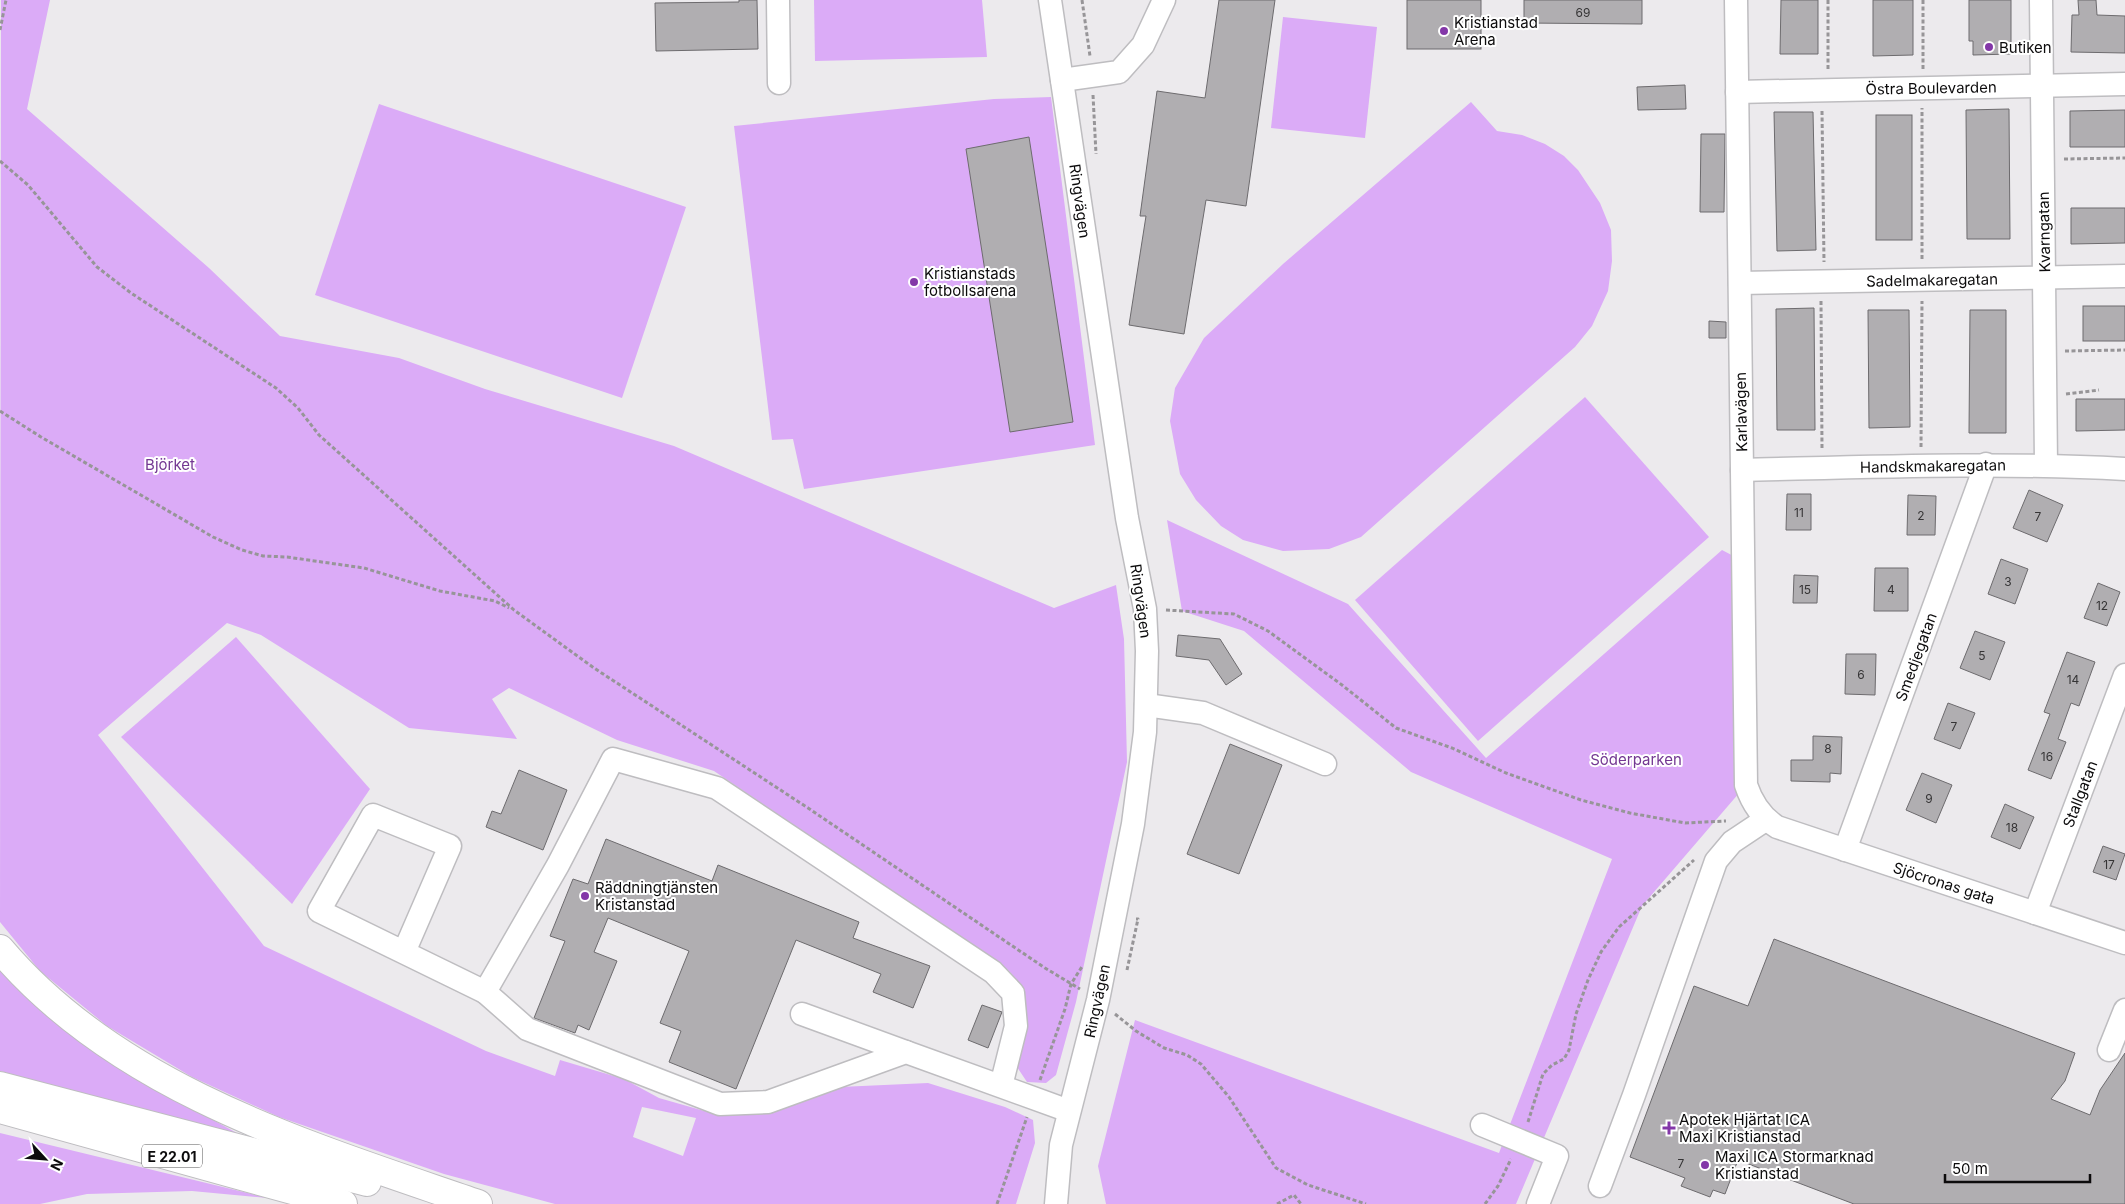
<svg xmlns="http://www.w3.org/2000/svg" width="2125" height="1204" viewBox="0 0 2125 1204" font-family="Inter,sans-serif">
	<rect width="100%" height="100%" fill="#eceaed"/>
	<g fill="#dbabf7" fill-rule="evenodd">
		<path d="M1 0H50L27 109 209 268 280 336 399 358 485 389 674 446 1054 608 1116 585 1124 639 1127 762 1076 1002 1056 1075 1046 1083 1027 1082 1015 1064 1024 996 1019 982 1008 970 714 771 617 740 509 688 492 699 517 739 409 728 261 635 227 623 98 735 264 946 486 1051 555 1076 560 1060 624 1079 659 1098 715 1114 756 1115 840 1087 928 1083 1005 1107 1033 1120 1035 1143 1016 1204H555L444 1174 279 1117 192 1077 107 1026 40 971 0 922ZM642 1107 696 1118 683 1156 633 1137Z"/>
		<polygon points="814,0 982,0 987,57 815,61"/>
		<polygon points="1283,17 1377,27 1365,138 1271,128"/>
		<polygon points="1051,97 1095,445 804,489 793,439 772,440 734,126 994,99"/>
		<polygon points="1471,102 1497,131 1522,135 1545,144 1564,156 1578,170 1600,203 1611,230 1612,261 1608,291 1592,326 1575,347 1361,537 1329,549 1283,551 1243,540 1221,526 1196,500 1180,474 1170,421 1175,388 1204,338 1283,264"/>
		<polygon points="379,104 686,207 622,398 315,295"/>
		<polygon points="1585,397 1709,537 1478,741 1355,600"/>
		<polygon points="1167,520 1348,604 1486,758 1722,550 1743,561 1746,785 1642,906 1516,1204 1106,1204 1098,1166 1135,1020 1499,1153 1612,859 1411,772 1244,631 1182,611"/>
		<polygon points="236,637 370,789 292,904 121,737"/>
		<path d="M0 969C68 1043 158 1089 244 1137L0 1071Z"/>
		<polygon points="0,1133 268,1198 192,1191 87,1194 40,1204 0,1204"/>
	</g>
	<g fill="#b0aeb1" stroke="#6d6b6e">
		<polygon points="739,0 757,0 758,49 656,51 655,3 739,2"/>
		<polygon points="1219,0 1275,0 1246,206 1206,200 1184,334 1129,325 1146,216 1140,216 1157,91 1205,98"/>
		<rect x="1407" y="0" width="74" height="49"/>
		<polygon points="1524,0 1642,0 1642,24 1524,23"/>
		<polygon points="1781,0 1818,0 1818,54 1780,54"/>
		<polygon points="1873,0 1913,0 1913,55 1873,56"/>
		<polygon points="1969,0 2011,0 2011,54 1973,55 1973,41 1969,41"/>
		<polygon points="2078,0 2096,0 2097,15 2125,16 2125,53 2071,52 2072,15 2079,15"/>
		<polygon points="1685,85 1686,109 1638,110 1637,87"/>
		<polygon points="2009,109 2010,239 1967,239 1966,110"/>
		<polygon points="2125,110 2125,147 2070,147 2070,111"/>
		<polygon points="1774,112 1813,112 1816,250 1777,251"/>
		<rect x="1876" y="115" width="36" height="125"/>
		<polygon points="1701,134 1725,134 1724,212 1700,212"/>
		<polygon points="1029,137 1073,422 1010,432 966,149"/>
		<polygon points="2071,208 2125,208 2125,243 2071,244"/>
		<rect x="2083" y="306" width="42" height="35"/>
		<polygon points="1814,308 1815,430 1777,430 1776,309"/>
		<polygon points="1868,310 1909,310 1910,427 1869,428"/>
		<polygon points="1970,310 2006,310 2006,433 1969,433"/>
		<polygon points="1709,321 1726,322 1726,338 1709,338"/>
		<polygon points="2076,399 2125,399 2125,430 2076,431"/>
		<polygon points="2029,490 2063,505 2047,542 2013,528"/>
		<polygon points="1787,494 1811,494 1811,530 1786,530"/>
		<polygon points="1908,495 1936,496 1935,535 1907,535"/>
		<polygon points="2001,559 2028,569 2015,604 1988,594"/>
		<polygon points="1875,568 1908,568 1908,611 1874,611"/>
		<polygon points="1794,575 1818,576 1817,603 1793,603"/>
		<polygon points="2098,583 2120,592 2107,626 2084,618"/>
		<polygon points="1975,631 2005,642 1990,680 1960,668"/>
		<polygon points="1178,635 1220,639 1242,674 1226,685 1209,660 1176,656"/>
		<polygon points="2067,652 2095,662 2079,706 2071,703 2058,739 2066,742 2051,779 2028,770 2050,714 2044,712"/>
		<polygon points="1846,654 1876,654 1875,695 1845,694"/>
		<polygon points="1948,703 1975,713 1960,749 1934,739"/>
		<polygon points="1813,736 1842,737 1841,774 1830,773 1830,782 1791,781 1791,760 1813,760"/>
		<polygon points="1230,744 1282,765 1239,874 1187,854"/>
		<polygon points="519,770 567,790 543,850 486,827 492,811 501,814"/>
		<polygon points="1922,773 1952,785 1936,823 1906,810"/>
		<polygon points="2005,804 2034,817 2020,849 1991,837"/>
		<polygon points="606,839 712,881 718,865 859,922 853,938 930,966 913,1008 873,992 881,974 796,940 736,1089 669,1062 681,1031 660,1023 689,951 608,918 594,952 617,961 589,1030 578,1025 575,1033 534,1018 565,941 550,936 573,879 588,884"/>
		<polygon points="2103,846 2125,854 2116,880 2093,872"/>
		<polygon points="1774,939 2075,1053 2065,1081 2051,1099 2090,1115 2100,1090 2125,1053 2125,1204 1854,1204 1738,1160 1725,1194 1713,1190 1710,1197 1681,1186 1685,1178 1630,1157 1694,986 1748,1006"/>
		<polygon points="982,1005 1002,1012 988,1048 968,1040"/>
	</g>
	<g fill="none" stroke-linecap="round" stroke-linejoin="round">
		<defs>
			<g id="minor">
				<polyline points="778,0 779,83"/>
				<polyline points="1050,0 1127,518 1145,609 1147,651 1145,732 1133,824 1098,1000 1061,1145 1056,1204"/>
				<path d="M1736 0 1746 785C1752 803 1761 817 1777 827L2125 943"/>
				<polyline points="2041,0 2046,464"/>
				<polyline points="1062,80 1119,72 1143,45 1164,0"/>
				<polyline points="1737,92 2125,84"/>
				<polyline points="1740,283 2125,276"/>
				<path d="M1742 470C1870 467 1997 462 2125 469"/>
				<polyline points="1146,705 1203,713 1325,764"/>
				<polyline points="1845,850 1986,464"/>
				<polyline points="2035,913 2125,675"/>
				<polyline points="404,952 450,846 373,815 319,911 485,992"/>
				<polyline points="802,1014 906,1052"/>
				<polyline points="2109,1050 2125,1010"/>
				<polyline points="1001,1086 1016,1026 1013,993 993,972 717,788 613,759 558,865 485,992 527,1029 720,1104 768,1102 906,1052 1069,1111"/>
				<polyline points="1482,1125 1557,1156 1538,1204"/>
				<polyline points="1600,1186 1634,1095 1716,861 1732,842 1765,820"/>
			</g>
			<g id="highway">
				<path d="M0 949C119 1090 310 1146 478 1204"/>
				<polyline points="0,1086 367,1182"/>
				<polyline points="0,1109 343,1204"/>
			</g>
		</defs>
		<use href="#minor" stroke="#bebdc0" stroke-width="25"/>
		<use href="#highway" stroke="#bebdc0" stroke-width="30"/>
		<g stroke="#979598" stroke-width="3" stroke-dasharray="4 2.5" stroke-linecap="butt">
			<polyline points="1082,0 1090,56"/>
			<polyline points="0,30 6,0"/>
			<polyline points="1828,69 1828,0"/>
			<polyline points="1923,69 1923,0"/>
			<polyline points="1093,95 1096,154"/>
			<polyline points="1822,111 1824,262"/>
			<polyline points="2064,159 2125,158"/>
			<polyline points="0,161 28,185 97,267 131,293 276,388 298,408 319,435 514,610 594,668 808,808 1045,968 1080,989"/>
			<polyline points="1922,259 1922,108"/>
			<polyline points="1821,301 1822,448"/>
			<polyline points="2065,351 2125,350"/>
			<polyline points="2066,394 2099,390"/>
			<polyline points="0,411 41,437 213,537 242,550 263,556 287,557 364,568 440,591 495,601 509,608"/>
			<polyline points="1921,447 1922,301"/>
			<polyline points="1166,610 1234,614 1268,631 1342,685 1396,728 1452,748 1506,773 1581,800 1630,813 1685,823 1726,821"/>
			<polyline points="1127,970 1138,919 1136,919"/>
			<polyline points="1115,1014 1136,1031 1164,1048 1187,1055 1201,1064 1229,1097 1276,1168 1308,1185 1366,1204"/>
			<polyline points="1040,1080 1065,1009 1071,984 1083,965"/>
			<polyline points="1528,1122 1543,1074 1552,1065 1564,1059 1569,1050 1576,1014 1588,980 1601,952 1619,927 1694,860"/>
			<polyline points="997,1204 1027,1117"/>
			<polyline points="1277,1204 1294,1195 1301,1204"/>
			<polyline points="1485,1204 1498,1186 1511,1159"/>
		</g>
		<use href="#minor" stroke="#fff" stroke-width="22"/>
		<use href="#highway" stroke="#fff" stroke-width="28"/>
	</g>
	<g fill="#8337a8" stroke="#fff" stroke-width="2">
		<circle cx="1444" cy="31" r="5"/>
		<circle cx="1989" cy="47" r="5"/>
		<circle cx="914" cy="282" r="5"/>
		<circle cx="585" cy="896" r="5"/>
		<path d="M1666.5 1120.5h5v5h5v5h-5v5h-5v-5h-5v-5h5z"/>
		<circle cx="1705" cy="1165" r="5"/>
	</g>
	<g text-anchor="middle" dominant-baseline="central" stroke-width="4" stroke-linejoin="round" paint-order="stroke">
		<g font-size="12" fill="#353435">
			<text x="1583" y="12">69</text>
			<text x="1799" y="512">11</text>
			<text x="1921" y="515">2</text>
			<text x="2038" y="516">7</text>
			<text x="2008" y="581">3</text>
			<text x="1805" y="589">15</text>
			<text x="1891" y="589">4</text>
			<text x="2102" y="605">12</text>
			<text x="1982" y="655">5</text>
			<text x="1861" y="674">6</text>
			<text x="2073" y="679">14</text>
			<text x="1954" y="726">7</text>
			<text x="1828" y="748">8</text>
			<text x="2047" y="756">16</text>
			<text x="1929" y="798">9</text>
			<text x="2012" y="827">18</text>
			<text x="2109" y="864">17</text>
			<text x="1681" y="1163">7</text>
		</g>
		<rect fill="#fff" stroke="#555455" stroke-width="1" x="142" y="1144.5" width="60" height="23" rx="4"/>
		<g font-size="14" font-weight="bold" fill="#0c0b0c">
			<text x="172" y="1156">E 22.01</text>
		</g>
		<g font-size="15" fill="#0c0b0c" stroke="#fff" text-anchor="start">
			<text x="1454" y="22">Kristianstad<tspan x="1454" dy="17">Arena</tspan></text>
			<text x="1999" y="47">Butiken</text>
			<text x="924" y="273">Kristianstads<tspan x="924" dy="17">fotbollsarena</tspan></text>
			<text x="595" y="887">Räddningtjänsten<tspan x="595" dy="17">Kristanstad</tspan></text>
			<text x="1679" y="1119">Apotek Hjärtat ICA<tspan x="1679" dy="17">Maxi Kristianstad</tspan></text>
			<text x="1715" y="1156">Maxi ICA Stormarknad<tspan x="1715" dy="17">Kristianstad</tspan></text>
		</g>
		<g font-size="15" fill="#0c0b0c" stroke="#fff">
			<text transform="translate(1931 88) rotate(-1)">Östra Boulevarden</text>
			<text transform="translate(1080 201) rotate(82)">Ringvägen</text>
			<text transform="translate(2044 232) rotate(-91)">Kvarngatan</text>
			<text transform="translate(1932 280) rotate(-1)">Sadelmakaregatan</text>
			<text transform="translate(1741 412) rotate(-91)">Karlavägen</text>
			<text transform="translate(1933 466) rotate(-1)">Handskmakaregatan</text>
			<text transform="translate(1141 601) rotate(82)">Ringvägen</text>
			<text transform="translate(1916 657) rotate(-70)">Smedjegatan</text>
			<text transform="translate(2080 794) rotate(-69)">Stallgatan</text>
			<text transform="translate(1944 883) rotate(18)">Sjöcronas gata</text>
			<text transform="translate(1097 1001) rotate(-78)">Ringvägen</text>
		</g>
		<g font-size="15" fill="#733792" stroke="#fff">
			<text x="170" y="464">Björket</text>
			<text x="1636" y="759">Söderparken</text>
		</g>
	</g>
	<g transform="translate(45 1159) rotate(116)" stroke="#ffffff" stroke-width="4" paint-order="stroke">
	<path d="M0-4L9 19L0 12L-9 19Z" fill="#0c0b0c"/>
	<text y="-8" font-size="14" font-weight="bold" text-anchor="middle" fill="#0c0b0c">N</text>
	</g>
	<path d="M1945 1174v8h145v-8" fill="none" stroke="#0c0b0c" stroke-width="2.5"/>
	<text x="1952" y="1174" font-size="15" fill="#0c0b0c" stroke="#ffffff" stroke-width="4" paint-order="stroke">50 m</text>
</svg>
